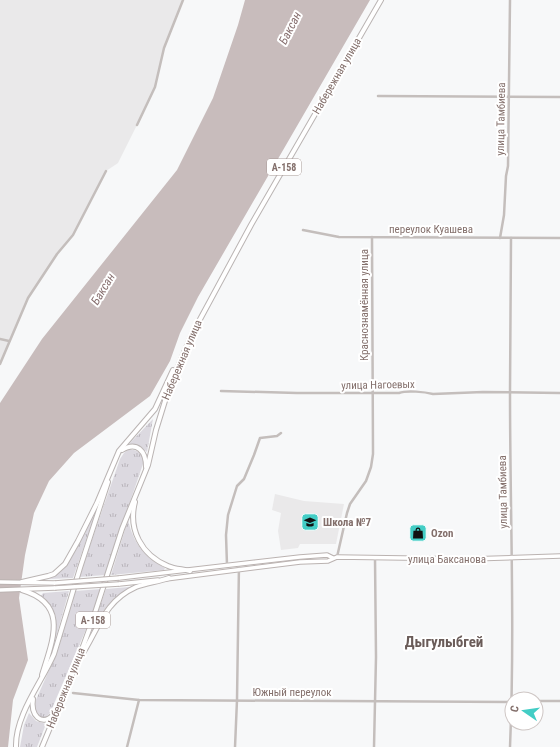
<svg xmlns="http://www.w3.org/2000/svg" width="560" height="747" viewBox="0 0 560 747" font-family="'Roboto Condensed',sans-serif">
	<defs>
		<pattern id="grass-tufts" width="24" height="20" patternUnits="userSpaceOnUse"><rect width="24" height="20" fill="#dcd9e0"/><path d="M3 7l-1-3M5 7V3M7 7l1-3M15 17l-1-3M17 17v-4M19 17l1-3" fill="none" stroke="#b8b4ba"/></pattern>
	</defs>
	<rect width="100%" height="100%" fill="#f7f8f9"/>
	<g fill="#eae9ea">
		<polygon points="0,0 183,0 164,48 155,87 137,125 118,163 106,171 73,235 57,254 28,298 0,364"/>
		<polygon points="275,494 304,501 344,504 336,544 300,544 298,548 281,550 278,531 281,513 272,510"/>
	</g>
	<g fill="url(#grass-tufts)">
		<polygon points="153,419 147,452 141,447 129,444"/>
		<polygon points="128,450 134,450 139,452 144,461 105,575 79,577 120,459 124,453"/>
		<path d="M99 503 73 578 49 579V578C75 567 85 527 99 503Z"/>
		<path d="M128 520C134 544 143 555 165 568L164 570 111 575Z"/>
		<path d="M129 587V589C106 602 101 613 90 635L106 589Z"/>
		<polygon points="101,589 87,627 50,713 46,717 41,717 34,711 35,702 58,650 75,591"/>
		<path d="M69 591 51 655C51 651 53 645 54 640 57 622 55 608 41 596L43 593Z"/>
		<polygon points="29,713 36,721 46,724 37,747 20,747 24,725"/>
	</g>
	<polygon fill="#c8bcbc" points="245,0 370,0 198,297 180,333 170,361 150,396 74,453 49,481 34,513 25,555 19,598 28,660 13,700 8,747 0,747 0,403 42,339 177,170 213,98 238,25"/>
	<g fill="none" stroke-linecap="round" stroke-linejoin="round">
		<defs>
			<g id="secondary">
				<polyline points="119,578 300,557 327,555 333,558"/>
				<polyline points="166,579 300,562 328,561 337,557 470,559 560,556"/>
				<polyline points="0,582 55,583"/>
				<polyline points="119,584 158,580"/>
				<polyline points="0,590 55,588"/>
			</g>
			<g id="primary">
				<path d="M122 450C137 441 146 451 146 467"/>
				<path d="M135 502C128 529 141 555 168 566 175 569 182 569 190 571"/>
				<polyline points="22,582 48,576 54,574 65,564 78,541 97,503 119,451 155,409 173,370"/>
				<path d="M22 590C69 604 53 639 42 675"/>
				<path d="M83 653C99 627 105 601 136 587 146 583 158 582 169 578"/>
				<path d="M33 699C30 714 41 728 54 714"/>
				<path d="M16 747C15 715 42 682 54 654L80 568 108 482"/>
				<polyline points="42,747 78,660 93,619 122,529 148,465 156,430 169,388 191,336 251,225 381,0"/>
			</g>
		</defs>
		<use href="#secondary" stroke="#bbb3b1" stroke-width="5.5"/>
		<use href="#primary" stroke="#bab4b3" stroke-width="6"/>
		<g stroke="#c4bebc" stroke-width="2.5">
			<polyline points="378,96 560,97"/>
			<polyline points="137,125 155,87 164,48 183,0"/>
			<polyline points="303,230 339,237 560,238"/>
			<polyline points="500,238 504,215 506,176 508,166 510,0"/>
			<polyline points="0,339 9,341"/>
			<polyline points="0,364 28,298 57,254 73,235 106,171"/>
			<path d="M221 391 297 393H399C407 390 425 392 433 394L483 392 560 393"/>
			<polyline points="337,557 347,513 350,504 366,481 371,467 373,454 372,237"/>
			<polyline points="227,565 226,535 228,515 237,486 244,479 254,455 260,438 277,436 281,433"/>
			<polyline points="73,693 139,700 512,702"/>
			<polyline points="536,701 560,701"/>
			<polyline points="127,747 139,700"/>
			<polyline points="235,747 237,700 239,564"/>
			<polyline points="374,747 376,657 375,558"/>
			<path d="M510 747C515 629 510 511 510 392 510 341 511 289 511 238"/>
		</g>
		<use href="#secondary" stroke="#fff" stroke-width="3.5"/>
		<use href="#primary" stroke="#fff" stroke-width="4"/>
		<defs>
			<g id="secondary-bridge">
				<polyline points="55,583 119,578"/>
				<polyline points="55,588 119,584"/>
			</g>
		</defs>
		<use href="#secondary-bridge" stroke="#bbb3b1" stroke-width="5.5" stroke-linecap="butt"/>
		<use href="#secondary-bridge" stroke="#fff" stroke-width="3.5"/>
	</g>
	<defs>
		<symbol id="school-square" viewBox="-11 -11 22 22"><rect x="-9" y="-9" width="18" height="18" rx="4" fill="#43cdc5" stroke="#fff"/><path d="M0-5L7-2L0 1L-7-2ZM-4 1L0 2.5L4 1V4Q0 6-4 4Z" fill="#111"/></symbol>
		<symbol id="shop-square" viewBox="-11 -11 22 22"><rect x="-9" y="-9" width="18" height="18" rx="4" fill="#43cdc5" stroke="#fff"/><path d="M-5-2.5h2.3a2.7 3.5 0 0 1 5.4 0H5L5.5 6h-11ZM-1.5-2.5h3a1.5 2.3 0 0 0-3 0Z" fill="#111"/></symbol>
	</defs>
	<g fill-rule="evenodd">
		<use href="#school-square" x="300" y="512" width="20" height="20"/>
		<use href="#shop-square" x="408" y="523" width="20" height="20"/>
	</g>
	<g text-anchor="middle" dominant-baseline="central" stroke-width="4" stroke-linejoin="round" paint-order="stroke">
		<g fill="#fff" stroke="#a99b98" stroke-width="1">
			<rect x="267" y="159" width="34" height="16" rx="3"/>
			<rect x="76" y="612" width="34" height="16" rx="3"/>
		</g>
		<g font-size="10" font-weight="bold" fill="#84706c">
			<text x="284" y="167">А-158</text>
			<text x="93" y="620">А-158</text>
		</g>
		<g font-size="11" fill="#84706c" stroke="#fff">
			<text transform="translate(337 76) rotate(-60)">Набережная улица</text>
			<text transform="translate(501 119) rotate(-89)">улица Тамбиева</text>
			<text x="431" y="229">переулок Куашева</text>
			<text transform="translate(364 305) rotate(-90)">Краснознамённая улица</text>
			<text transform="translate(182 360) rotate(-67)">Набережная улица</text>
			<text transform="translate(378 385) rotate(-1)">улица Нагоевых</text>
			<text transform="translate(503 492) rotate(-91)">улица Тамбиева</text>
			<text x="447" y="559">улица Баксанова</text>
			<text transform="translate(66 688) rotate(-68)">Набережная улица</text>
			<text x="292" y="692">Южный переулок</text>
		</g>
		<g font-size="11" font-weight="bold" fill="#84706c" stroke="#fff" text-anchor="start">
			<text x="323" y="522">Школа №7</text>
			<text x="431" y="533">Ozon</text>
		</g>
		<g font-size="12" font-style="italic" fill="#866e6e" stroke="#fff">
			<text transform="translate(290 28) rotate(-63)">Баксан</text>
			<text transform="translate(103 289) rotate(-59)">Баксан</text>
		</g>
		<g font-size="15" font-weight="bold" fill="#6a5c59" stroke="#fff">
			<text x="444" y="642">Дыгулыбгей</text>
		</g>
	</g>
	<g transform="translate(524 711) rotate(283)"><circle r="19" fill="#ffffff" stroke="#cec6c4"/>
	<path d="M0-3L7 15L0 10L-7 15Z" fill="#43cdc5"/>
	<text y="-6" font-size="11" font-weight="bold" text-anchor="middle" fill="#84706c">С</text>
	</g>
</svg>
